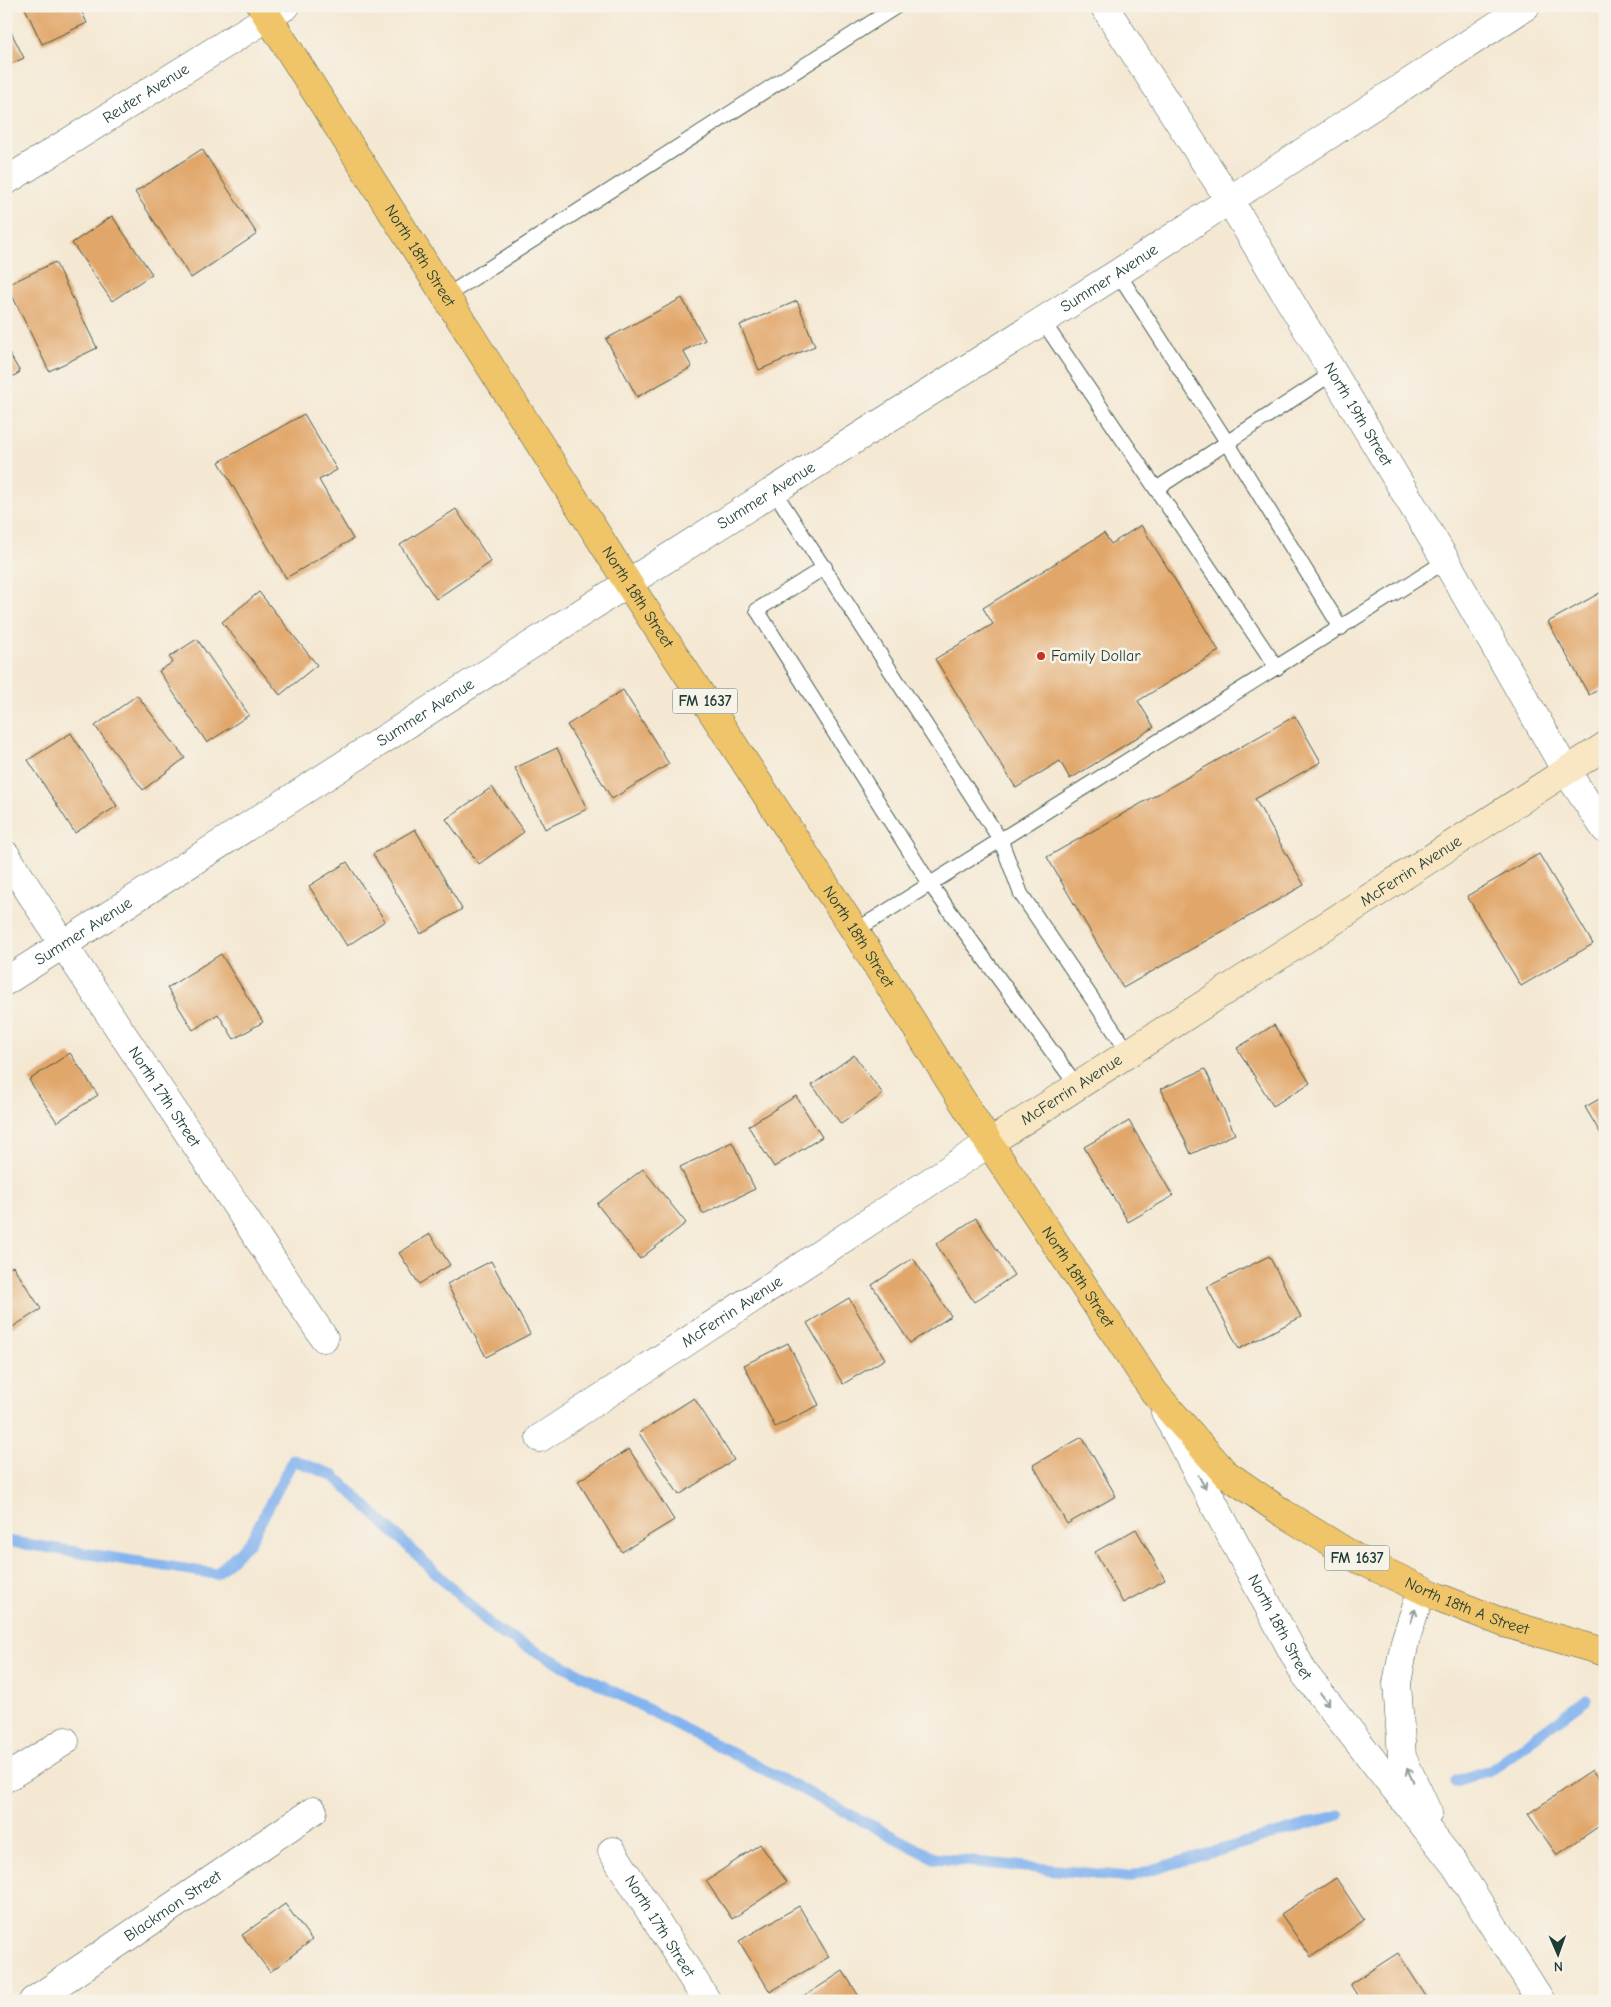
<svg xmlns="http://www.w3.org/2000/svg" width="1611" height="2007" viewBox="0 0 1611 2007" font-family="'Comic Neue',sans-serif">
	<rect width="100%" height="100%" fill="#f7f3e8"/>
	<filter id="ink" filterUnits="userSpaceOnUse"><feTurbulence type="fractalNoise" baseFrequency=".02" numOctaves="2"/><feDisplacementMap in="SourceGraphic" scale="10" xChannelSelector="R" yChannelSelector="G"/><feConvolveMatrix kernelMatrix="1 2 1 2 8 2 1 2 1" color-interpolation-filters="sRGB"/></filter>
	<filter id="wash" filterUnits="userSpaceOnUse"><feTurbulence type="fractalNoise" baseFrequency=".0096" numOctaves="4" result="noise"/><feDisplacementMap in="SourceGraphic" scale="20" xChannelSelector="R" yChannelSelector="G"/><feGaussianBlur stdDeviation="1.12" result="paint"/><feColorMatrix in="noise" values="0 0 0 0 0 0 0 0 0 0 0 0 0 0 0 0 0 1.4 0 .05"/><feComposite in="paint" operator="in"/></filter>
	<g filter="url(#wash)">
		<rect width="100%" height="100%" fill="#f4e8d3"/>
		<g fill="none" stroke-linecap="round" stroke-linejoin="round">
			<g stroke="#84b4ef" stroke-width="11">
				<polyline points="6,1541 216,1574 250,1542 293,1460 333,1475 497,1631 934,1858 1128,1877 1339,1815"/>
				<polyline points="1456,1781 1490,1770 1586,1700"/>
			</g>
		</g>
		<g id="blocks">
			<g fill="#e1a669">
				<polygon points="24,6 79,6 87,23 42,44"/>
				<polygon points="6,22 24,58 6,66"/>
				<polygon points="202,149 257,234 191,278 135,192"/>
				<polygon points="112,216 152,274 112,301 72,243"/>
				<polygon points="55,262 97,348 49,371 7,285"/>
				<polygon points="682,298 705,340 683,351 692,367 637,397 606,339"/>
				<polygon points="797,301 815,346 759,370 740,325"/>
				<polygon points="6,348 20,372 6,381"/>
				<polygon points="304,414 337,470 319,480 353,539 286,578 219,462"/>
				<polygon points="456,509 491,562 436,599 400,545"/>
				<polygon points="1141,525 1219,651 1138,701 1154,727 1070,779 1060,761 1016,788 935,659 993,624 983,608 1104,533 1111,544"/>
				<polygon points="1605,590 1605,686 1589,695 1548,622"/>
				<polygon points="259,592 317,665 280,695 222,622"/>
				<polygon points="197,639 249,715 207,743 159,671 173,662 169,657"/>
				<polygon points="623,690 669,764 612,799 567,725"/>
				<polygon points="137,695 185,758 143,790 95,726"/>
				<polygon points="1295,716 1321,762 1255,799 1304,885 1123,988 1047,857"/>
				<polygon points="71,733 117,806 75,833 28,760"/>
				<polygon points="557,748 587,809 545,829 515,768"/>
				<polygon points="492,787 524,832 479,864 446,819"/>
				<polygon points="415,829 462,909 421,934 373,854"/>
				<polygon points="1539,854 1593,944 1521,986 1467,896"/>
				<polygon points="347,862 385,921 347,946 309,886"/>
				<polygon points="221,954 263,1022 234,1039 218,1014 193,1030 167,988"/>
				<polygon points="1274,1025 1310,1083 1273,1106 1237,1048"/>
				<polygon points="70,1053 98,1095 57,1122 29,1080"/>
				<polygon points="854,1055 883,1094 841,1124 812,1085"/>
				<polygon points="1205,1069 1235,1134 1191,1154 1161,1089"/>
				<polygon points="796,1096 822,1137 774,1167 748,1126"/>
				<polygon points="1605,1096 1605,1141 1585,1107"/>
				<polygon points="1129,1121 1173,1196 1128,1222 1084,1147"/>
				<polygon points="732,1142 755,1189 703,1214 680,1167"/>
				<polygon points="643,1169 686,1223 640,1259 597,1204"/>
				<polygon points="976,1218 1014,1275 974,1302 936,1244"/>
				<polygon points="430,1234 450,1265 419,1284 399,1253"/>
				<polygon points="1269,1256 1301,1317 1239,1349 1207,1287"/>
				<polygon points="913,1258 951,1316 910,1343 872,1285"/>
				<polygon points="491,1261 530,1334 486,1357 447,1284"/>
				<polygon points="13,1266 41,1309 11,1328 6,1321 6,1270"/>
				<polygon points="849,1298 885,1359 843,1384 807,1323"/>
				<polygon points="788,1343 819,1405 775,1427 744,1365"/>
				<polygon points="694,1398 734,1460 679,1495 639,1433"/>
				<polygon points="1082,1437 1116,1496 1067,1524 1033,1465"/>
				<polygon points="629,1449 674,1520 622,1552 578,1481"/>
				<polygon points="1136,1529 1165,1580 1123,1603 1095,1552"/>
				<polygon points="1592,1770 1605,1788 1605,1822 1557,1855 1528,1814"/>
				<polygon points="760,1844 787,1882 732,1919 706,1881"/>
				<polygon points="1336,1878 1364,1920 1311,1957 1281,1914"/>
				<polygon points="285,1904 312,1940 270,1972 242,1935"/>
				<polygon points="799,1906 829,1957 770,1992 739,1941"/>
				<polygon points="1398,1953 1429,2001 1361,2001 1350,1984"/>
				<polygon points="843,1971 862,2001 797,2001"/>
			</g>
		</g>
	</g>
	<g filter="url(#ink)">
		<use href="#blocks" fill-opacity="0" stroke="#3f574c" stroke-width="1"/>
		<g fill="none" stroke-linecap="round" stroke-linejoin="round">
			<defs>
				<g id="lane">
					<polyline points="1118,273 1227,442 1341,628"/>
					<polyline points="446,296 897,6"/>
					<polyline points="1042,320 1277,668"/>
					<polyline points="1156,489 1333,373"/>
					<polyline points="774,491 1001,841 1021,894 1129,1053"/>
					<polyline points="825,567 757,610 930,884 1077,1086"/>
					<polyline points="855,931 1446,561"/>
				</g>
				<g id="street">
					<path id="s1" d="M1104 6 1230 201 1446 561 1566 771 1605 829"/>
					<path id="s2" d="M6 181 286 6"/>
					<path id="s3" d="M6 855 63 944 324 1338"/>
					<path id="s4" d="M6 981 628 583 1118 273 1526 6"/>
					<path id="s5" d="M1165 1412 1304 1673 1455 1865 1541 2001"/>
					<path id="s6" d="M540 1438 989 1143"/>
					<polyline points="1422,1589 1405,1641 1397,1683 1402,1757 1428,1813"/>
					<polyline points="6,1778 65,1741"/>
					<path id="s7" d="M612 1851 707 2001"/>
					<path id="s8" d="M33 2001 313 1811"/>
				</g>
				<g id="secondary">
					<path id="s9" d="M989 1143 1605 746"/>
				</g>
				<g id="primary">
					<path id="s10" d="M261 6 628 583 855 931 989 1143 1154 1392 1225 1473 1283 1513 1358 1559 1438 1597 1504 1623 1605 1652"/>
				</g>
			</defs>
			<use href="#lane" stroke="#3f574c" stroke-width="16"/>
			<use href="#street" stroke="#3f574c" stroke-width="29"/>
			<use href="#secondary" stroke="#3f574c" stroke-width="29"/>
			<use href="#primary" stroke="#3f574c" stroke-width="29"/>
			<use href="#lane" stroke="#fff" stroke-width="14"/>
			<use href="#street" stroke="#fff" stroke-width="28"/>
			<use href="#secondary" stroke="#f9e7c3" stroke-width="28"/>
			<use href="#primary" stroke="#f0c469" stroke-width="28"/>
		</g>
		<defs><path id="oneway-shaft" d="M-6 0H5M1.5-3L5.5 0L1.5 3" fill="none" stroke-width="1.6" stroke-linecap="round" stroke-linejoin="round" transform="scale(1.25)"/></defs>
		<g stroke="#8f9e9a">
			<use href="#oneway-shaft" transform="translate(1202 1482) rotate(62)"/>
			<use href="#oneway-shaft" transform="translate(1413 1616) rotate(-72)"/>
			<use href="#oneway-shaft" transform="translate(1325 1699) rotate(52)"/>
			<use href="#oneway-shaft" transform="translate(1410 1775) rotate(-115)"/>
		</g>
	</g>
	<circle fill="#c8321e" stroke="#f7f3e8" stroke-width="2" cx="1041" cy="656" r="5"/>
	<g text-anchor="middle" dominant-baseline="central" stroke-width="5" stroke-linejoin="round" paint-order="stroke">
		<g fill="#f7f3e8" stroke="#60746a" stroke-width="1">
			<rect x="672.5" y="688.5" width="65" height="25" rx="4"/>
			<rect x="1324.5" y="1545.5" width="65" height="25" rx="4"/>
		</g>
		<g font-size="15" font-weight="bold" fill="#1f3d34">
			<text x="705" y="701">FM 1637</text>
			<text x="1357" y="1558">FM 1637</text>
		</g>
		<g font-size="16" fill="#1f3d34" stroke="#f7f3e8">
			<text stroke="none"><textPath href="#s2" startOffset="165">Reuter Avenue</textPath></text>
			<text stroke="none"><textPath href="#s10" startOffset="296">North 18th Street</textPath></text>
			<text stroke="none"><textPath href="#s4" startOffset="1308">Summer Avenue</textPath></text>
			<text stroke="none"><textPath href="#s1" startOffset="481">North 19th Street</textPath></text>
			<text stroke="none"><textPath href="#s4" startOffset="902">Summer Avenue</textPath></text>
			<text stroke="none"><textPath href="#s10" startOffset="701">North 18th Street</textPath></text>
			<text stroke="none"><textPath href="#s4" startOffset="498">Summer Avenue</textPath></text>
			<text stroke="none"><textPath href="#s9" startOffset="502">McFerrin Avenue</textPath></text>
			<text stroke="none"><textPath href="#s4" startOffset="92">Summer Avenue</textPath></text>
			<text stroke="none"><textPath href="#s10" startOffset="1106">North 18th Street</textPath></text>
			<text stroke="none"><textPath href="#s9" startOffset="98">McFerrin Avenue</textPath></text>
			<text stroke="none"><textPath href="#s3" startOffset="289">North 17th Street</textPath></text>
			<text stroke="none"><textPath href="#s10" startOffset="1511">North 18th Street</textPath></text>
			<text stroke="none"><textPath href="#s6" startOffset="230">McFerrin Avenue</textPath></text>
			<text stroke="none"><textPath href="#s10" startOffset="2034">North 18th A Street</textPath></text>
			<text stroke="none"><textPath href="#s5" startOffset="244">North 18th Street</textPath></text>
			<text stroke="none"><textPath href="#s8" startOffset="169">Blackmon Street</textPath></text>
			<text stroke="none"><textPath href="#s7" startOffset="89">North 17th Street</textPath></text>
		</g>
		<g font-size="16" fill="#1f3d34" stroke="#f7f3e8" text-anchor="start">
			<text x="1051" y="656">Family Dollar</text>
		</g>
	</g>
	<rect width="1611" height="2007" fill="none" stroke="#f7f3e8" stroke-width="25"/>
	<g transform="translate(1558 1954) rotate(178)" stroke="#f7f3e8" stroke-width="4" paint-order="stroke">
	<path d="M0-4L9 19L0 12L-9 19Z" fill="#1f3d34"/>
	<text y="-8" font-size="14" font-weight="bold" text-anchor="middle" fill="#1f3d34">N</text>
	</g>
</svg>
